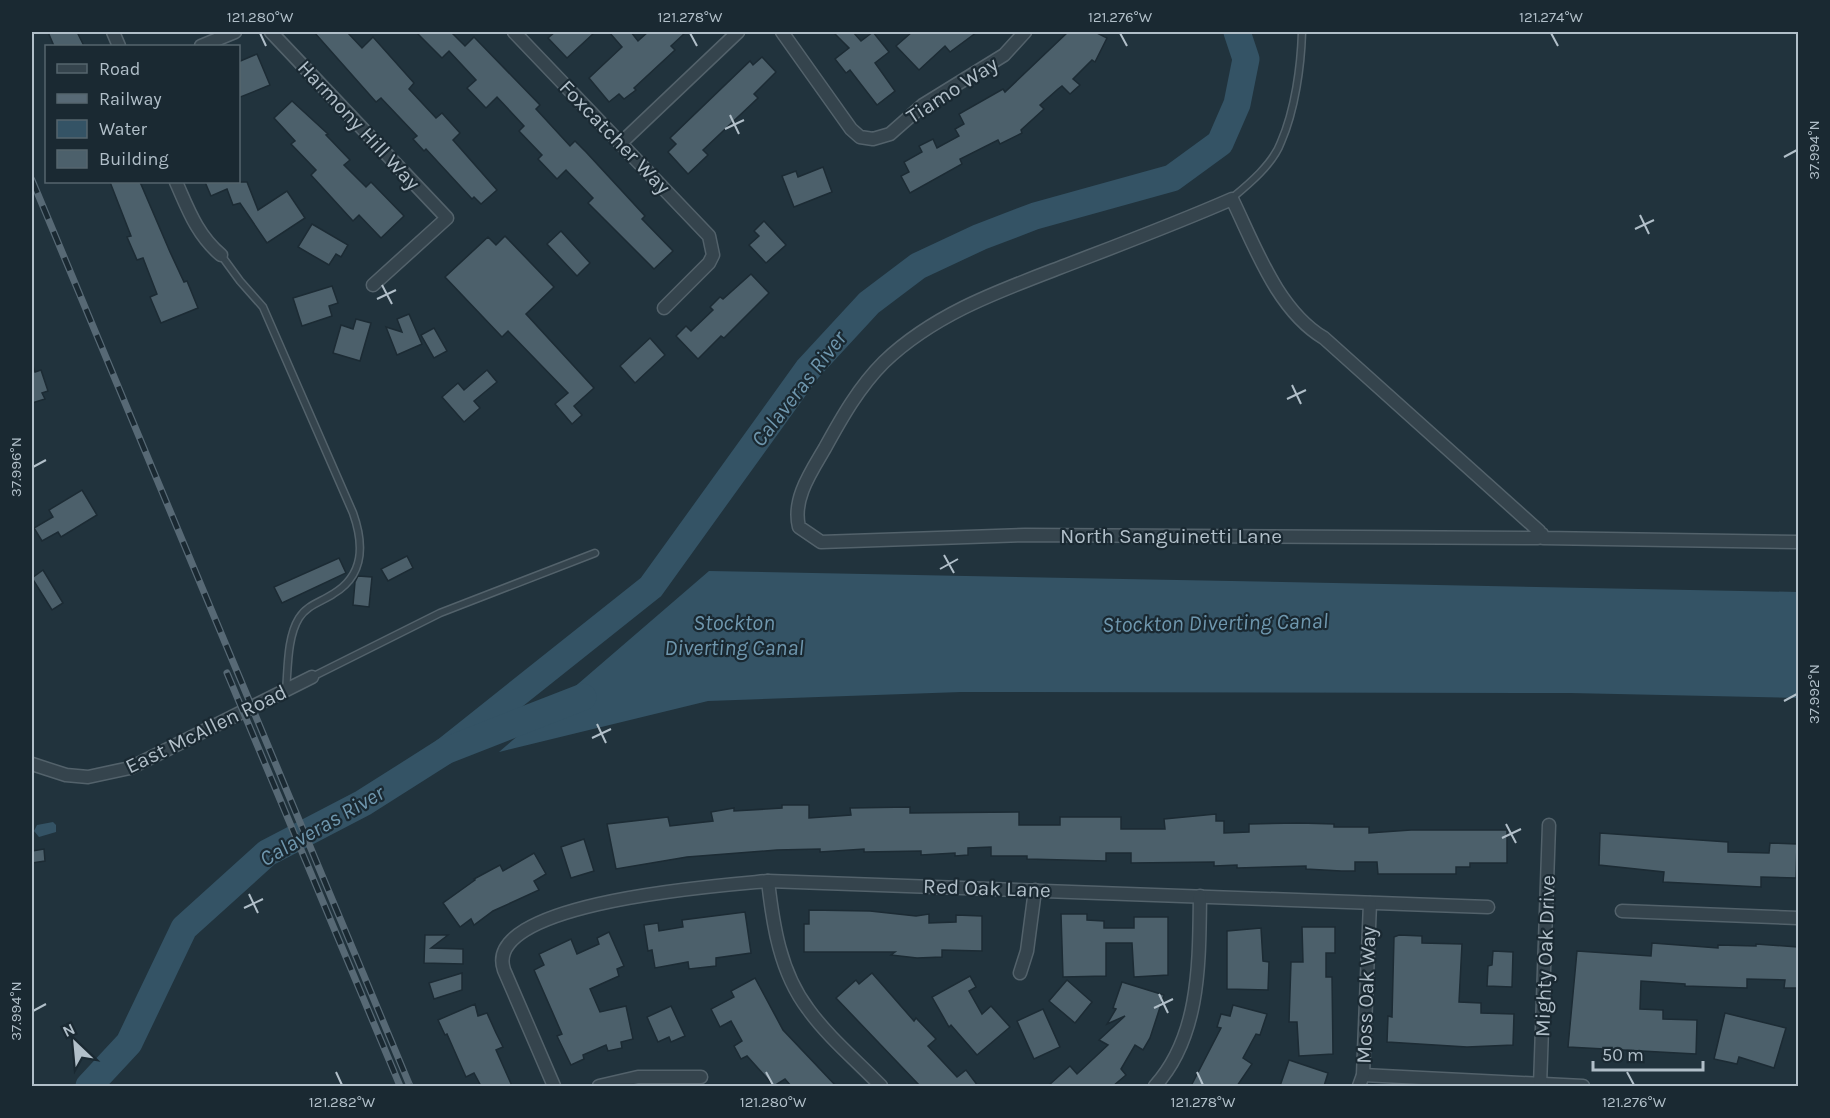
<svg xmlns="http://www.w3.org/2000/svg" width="1830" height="1118" viewBox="0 0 1830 1118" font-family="Karla,sans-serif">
	<rect width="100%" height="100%" fill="#21333d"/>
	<g fill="#345365">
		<polygon points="709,571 1798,592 1798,698 1570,693 961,692 708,701 499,752"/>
		<polygon points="53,822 56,825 56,832 39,837 34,831 37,825"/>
	</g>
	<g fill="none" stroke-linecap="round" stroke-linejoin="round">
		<g stroke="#345365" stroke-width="27">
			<polyline points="445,751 651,587 808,369 869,303 918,266 980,237 1035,216 1172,178 1220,143 1237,104 1246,59 1237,32"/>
			<polyline points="89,1086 129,1043 184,928 267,853 363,803 445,751 583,697"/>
		</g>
	</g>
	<g fill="#4c606b" stroke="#1c2b34" stroke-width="1.5">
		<polygon points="48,32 77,32 84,46 54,46"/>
		<polygon points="314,32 347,32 362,48 373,37 414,83 409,89 436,118 442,113 460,133 453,140 497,190 481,204 474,197 472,199 426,149 424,151 413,139 417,136 381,98 376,102"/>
		<polygon points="416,32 451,32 465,46 474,37 540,105 536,109 570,146 575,141 586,152 645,216 642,219 673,251 654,269 588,203 593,198 566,170 557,179 538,159 542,155 519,131 524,126 497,97 486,108 467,88 476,80 449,51 442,58"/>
		<polygon points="555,32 595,32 567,58 548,38"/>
		<polygon points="609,32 631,32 638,41 648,32 686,32 671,46 675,50 634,88 636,90 624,99 619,94 609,102 589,78 622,47"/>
		<polygon points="833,32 853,32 861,41 873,32 889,52 875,63 895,91 877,105 850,70 846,73 835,59 849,48"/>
		<polygon points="912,32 977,32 950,52 945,46 919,70 896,46"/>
		<polygon points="1068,32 1095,32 1107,38 1095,62 1092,60 1073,79 1080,85 1070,94 1062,86 1058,89 1040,105 1044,109 1021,130 1022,133 1000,144 998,140 960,159 962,164 910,193 901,176 909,172 904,162 922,152 919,146 933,139 937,148 959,136 955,129 964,124 959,114 1003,89 1005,92"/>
		<polygon points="257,54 270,85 238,98 238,62"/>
		<polygon points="762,57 776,72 754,94 758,98 703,150 708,155 688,174 668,152 676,144 670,138 750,61 753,65"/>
		<polygon points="292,101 328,134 326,135 350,160 344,165 366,187 371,182 404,216 381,238 359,215 353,221 311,175 316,170 291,144 295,141 274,118"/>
		<polygon points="823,167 832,192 794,207 782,176 796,171 798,177"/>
		<polygon points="110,182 140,182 170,252 184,282 187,281 198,308 161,323 150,297 157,294 143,258 137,260 127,237 131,236"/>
		<polygon points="205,182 247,182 258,210 287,191 305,218 267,243 240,203 233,205 227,189 211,196"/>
		<polygon points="764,221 786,245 766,263 749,245 759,236 754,231"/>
		<polygon points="312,224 348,245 341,257 336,254 329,265 298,247"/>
		<polygon points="561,231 590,263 577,276 547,244"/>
		<polygon points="505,236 554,287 526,314 594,388 574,406 582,415 572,424 555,404 568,393 508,331 502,337 445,277 488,237 496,245"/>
		<polygon points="751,274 769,293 724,338 721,336 698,359 676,336 686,326 691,331 713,310 710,307 720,297 723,299"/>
		<polygon points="332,286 338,303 329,306 332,316 302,326 293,298"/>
		<polygon points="409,314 422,344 397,355 386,327 402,332 397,319"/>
		<polygon points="356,319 371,323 360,361 333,353 341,325 353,329"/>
		<polygon points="434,328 447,351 434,358 421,335"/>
		<polygon points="650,338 665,355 635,383 620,366"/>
		<polygon points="33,366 35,372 41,370 48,391 42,393 45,399 32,403"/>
		<polygon points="487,370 497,382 474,401 480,408 464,422 442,397 458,383 464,390"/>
		<polygon points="82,490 97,515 61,537 58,532 42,541 34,528 53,517 49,510"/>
		<polygon points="407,556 413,568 388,581 381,569"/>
		<polygon points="339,558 346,573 282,603 274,587"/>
		<polygon points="43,570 63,603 52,610 32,578"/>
		<polygon points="358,576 372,577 369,607 353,605 355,582"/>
		<polygon points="782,805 809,805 809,818 851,815 850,808 910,807 910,813 1019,812 1019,825 1060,825 1060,817 1121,817 1121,829 1165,829 1164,819 1216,814 1216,821 1224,821 1224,833 1249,832 1249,824 1299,823 1334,824 1334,827 1369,827 1369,833 1411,830 1507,830 1507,863 1470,863 1470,867 1456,867 1456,874 1378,874 1377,862 1355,862 1355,871 1341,871 1306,869 1306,866 1237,868 1237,865 1214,866 1214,862 1131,863 1131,853 1106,853 1106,861 1027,859 1027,856 991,856 991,847 968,848 968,855 955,856 955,853 921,855 921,851 864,852 864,849 820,852 820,849 777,850 687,857 616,869 607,824 668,817 670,826 713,821 711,812 734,808 734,811 782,808"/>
		<polygon points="1600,833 1728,842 1728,852 1769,853 1770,843 1797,844 1796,878 1761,877 1761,887 1663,882 1664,872 1599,865"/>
		<polygon points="584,839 594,871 571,878 561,847"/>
		<polygon points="44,849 45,861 32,863 32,851"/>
		<polygon points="534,853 546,874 534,881 539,890 493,911 474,925 471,919 460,927 443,903 475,880 474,879 500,865 503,871"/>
		<polygon points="809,910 870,911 916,916 929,914 929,923 956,922 956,915 982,916 982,951 942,950 942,957 917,958 891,955 895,952 804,952 804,924 809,924"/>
		<polygon points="745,912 751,953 716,958 716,966 689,969 688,962 655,968 652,950 648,951 644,925 658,923 659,931 683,927 682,920"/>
		<polygon points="1061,914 1087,914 1087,920 1104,921 1104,928 1134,928 1134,917 1168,917 1168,975 1134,977 1132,943 1106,943 1106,976 1063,977"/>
		<polygon points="1302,927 1335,927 1335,953 1326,953 1326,977 1332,977 1333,1054 1299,1056 1297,1022 1289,1022 1291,962 1303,962"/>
		<polygon points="1261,928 1263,961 1269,962 1268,990 1227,989 1227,931"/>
		<polygon points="609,932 624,966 617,969 619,976 590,989 600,1012 626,1006 633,1039 621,1042 622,1048 608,1051 606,1045 583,1055 584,1059 571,1065 557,1036 562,1034 534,970 544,965 539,954 571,939 577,954 599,944 597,938"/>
		<polygon points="425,935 448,935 431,948 463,949 463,964 424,963"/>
		<polygon points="1399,935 1422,936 1422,943 1462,944 1459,1002 1481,1003 1481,1013 1514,1014 1513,1045 1467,1047 1387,1042 1388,1016 1392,1017 1394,937"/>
		<polygon points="1652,943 1718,948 1718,945 1756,946 1756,944 1798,947 1798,988 1784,988 1785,980 1747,979 1747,988 1685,986 1685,984 1641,981 1640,1009 1663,1010 1663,1019 1697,1020 1696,1054 1568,1047 1577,951 1651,956"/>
		<polygon points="1493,951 1513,952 1512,987 1487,986 1488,966 1492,965"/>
		<polygon points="462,973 462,990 434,999 429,983"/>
		<polygon points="872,973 914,1021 916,1018 936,1039 928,1046 957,1077 966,1070 978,1086 920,1086 836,998 856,980 859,984"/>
		<polygon points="970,976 976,987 969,991 982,1014 991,1006 1010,1027 977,1055 951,1025 949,1027 932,997"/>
		<polygon points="755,978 783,1030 836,1086 791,1086 785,1079 774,1086 747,1056 741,1059 734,1046 742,1041 731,1021 720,1027 711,1009 734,997 731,991"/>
		<polygon points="1067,980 1092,1002 1075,1023 1049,1001"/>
		<polygon points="1122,982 1164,995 1150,1038 1143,1050 1135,1045 1121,1069 1126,1075 1113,1086 1048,1086 1070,1066 1077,1074 1108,1045 1099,1040 1125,1016 1107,1024 1116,1009 1113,1008"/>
		<polygon points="475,1004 478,1016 487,1013 496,1033 503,1047 496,1050 512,1086 481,1086 474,1073 466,1077 447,1034 445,1035 438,1020"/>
		<polygon points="1233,1005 1267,1014 1260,1035 1256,1034 1243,1058 1252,1064 1237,1086 1191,1086 1221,1028 1217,1027 1221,1014 1230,1016"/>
		<polygon points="671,1006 685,1036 671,1042 669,1037 658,1042 647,1017"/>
		<polygon points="1043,1009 1060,1047 1034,1059 1017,1021"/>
		<polygon points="1725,1013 1786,1028 1774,1068 1739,1057 1737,1064 1714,1059"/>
		<polygon points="1289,1060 1328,1073 1324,1086 1280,1086"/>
	</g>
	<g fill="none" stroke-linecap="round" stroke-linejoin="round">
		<defs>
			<g id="lane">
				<path d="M1232 198C1249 184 1273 164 1281 142 1295 110 1301 66 1302 32"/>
				<path d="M221 255 240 281 263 307 353 513C364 544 365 575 333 594 321 602 307 605 299 618 287 637 288 669 286 691"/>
				<polyline points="312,677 440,613 595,553"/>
			</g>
			<g id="street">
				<polyline points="113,32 119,46"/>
				<polyline points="271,32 447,218 373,285"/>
				<polyline points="514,32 709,236 713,255 709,263 664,308"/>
				<polyline points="782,32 851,129 860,137 873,139 890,134 923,105 1004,55 1025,32"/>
				<polyline points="201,46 235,32"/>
				<polyline points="621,143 738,32"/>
				<path d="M176 182C188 209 197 235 221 255"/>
				<path d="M1542 534 1538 538 1025 535 821 542 799 527C792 499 811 472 825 448 842 417 859 387 884 362 933 315 996 292 1059 268 1116 246 1175 224 1232 199 1255 246 1277 310 1324 338L1539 531 1543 538 1798 542"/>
				<polyline points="32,764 66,775 88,777 130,768 312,677"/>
				<path d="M768 881C773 925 780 972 808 1009 828 1037 857 1061 881 1086"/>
				<polyline points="1622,911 1798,918"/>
				<polyline points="1020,973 1027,951 1035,890"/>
				<polyline points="1363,1075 1583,1086"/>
				<path d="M554 1086 504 970C480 901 728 885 768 881L1488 907"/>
				<polyline points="599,1086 638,1077 701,1077"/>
				<path d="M1155 1086C1201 1035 1199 961 1200 896"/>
				<polyline points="1359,1086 1363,1075 1370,903"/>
				<polyline points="1540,1086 1549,825"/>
			</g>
		</defs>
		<use href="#lane" stroke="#53626b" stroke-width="9"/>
		<use href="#street" stroke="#53626b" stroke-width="15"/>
		<use href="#lane" stroke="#35444d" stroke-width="6"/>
		<use href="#street" stroke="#35444d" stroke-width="12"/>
		<defs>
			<g id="rail">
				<polyline points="32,180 410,1086"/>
				<polyline points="227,673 400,1086"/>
			</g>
		</defs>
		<use href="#rail" stroke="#576975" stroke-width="7"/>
		<use href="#rail" stroke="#1a2932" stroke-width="4.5" stroke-dasharray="14" stroke-linecap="butt"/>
	</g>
	<path fill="none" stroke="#b1bfc9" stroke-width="2" d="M260 33 266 46M690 33 697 46M1120 33 1127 46M1551 33 1558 46M730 115 739 134M725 129 744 120M1784 157 1797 150M1640 215 1649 234M1635 229 1654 220M382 285 392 304M377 299 396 290M1292 385 1301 404M1287 399 1306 390M33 467 46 460M944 555 954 573M940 569 958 559M1784 701 1797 694M597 724 606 743M592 738 611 729M1506 824 1516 843M1502 838 1521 829M249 894 258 913M244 908 263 899M1159 994 1168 1013M1154 1008 1173 999M33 1011 46 1004M336 1072 342 1085M766 1072 773 1085M1197 1072 1203 1085M1627 1072 1634 1085"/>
	<g text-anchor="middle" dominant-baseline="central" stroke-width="4.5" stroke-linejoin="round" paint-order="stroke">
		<g font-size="21" fill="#b1bfc9" stroke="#1a2932">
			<text transform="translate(952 90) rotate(-33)">Tiamo Way</text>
			<text transform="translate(359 125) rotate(47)">Harmony Hill Way</text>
			<text transform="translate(615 137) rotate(46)">Foxcatcher Way</text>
			<text x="1171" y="536">North Sanguinetti Lane</text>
			<text transform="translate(206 729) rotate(-26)">East McAllen Road</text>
			<text transform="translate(987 888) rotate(2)">Red Oak Lane</text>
			<text transform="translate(1545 956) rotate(-88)">Mighty Oak Drive</text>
			<text transform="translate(1366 995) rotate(-88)">Moss Oak Way</text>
		</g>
		<g font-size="22" font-style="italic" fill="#6f97ae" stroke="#1a2932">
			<text transform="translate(799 389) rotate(-52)">Calaveras River</text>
			<text x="734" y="623">Stockton<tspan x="734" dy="25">Diverting Canal</tspan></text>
			<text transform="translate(1215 623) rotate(-1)">Stockton Diverting Canal</text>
			<text transform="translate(322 826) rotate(-30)">Calaveras River</text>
		</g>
	</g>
	<rect width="1830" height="1118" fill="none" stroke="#1a2932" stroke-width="66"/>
	<rect x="45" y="45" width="195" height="138" fill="#1a2932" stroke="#56656e" stroke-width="1.5"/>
	<rect x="57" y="64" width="30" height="9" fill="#35444d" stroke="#56656e" stroke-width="1.5"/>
	<text x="99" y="75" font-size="18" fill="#b1bfc9">Road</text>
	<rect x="57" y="94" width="30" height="9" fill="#576975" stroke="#56656e" stroke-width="1.5"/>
	<text x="99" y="105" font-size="18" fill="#b1bfc9">Railway</text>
	<rect x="57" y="120" width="30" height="18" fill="#345365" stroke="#56656e" stroke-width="1.5"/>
	<text x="99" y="135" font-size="18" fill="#b1bfc9">Water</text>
	<rect x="57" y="150" width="30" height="18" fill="#4c606b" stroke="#56656e" stroke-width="1.5"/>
	<text x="99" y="165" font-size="18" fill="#b1bfc9">Building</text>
	<g transform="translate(75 1043) rotate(334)" stroke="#1a2932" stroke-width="4.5" paint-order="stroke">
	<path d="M0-4.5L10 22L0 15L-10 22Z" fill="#b1bfc9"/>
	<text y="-9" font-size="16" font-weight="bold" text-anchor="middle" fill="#b1bfc9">N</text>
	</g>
	<path d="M1593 1061v9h110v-9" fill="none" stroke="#b1bfc9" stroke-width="3"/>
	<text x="1602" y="1061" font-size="18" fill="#b1bfc9" stroke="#1a2932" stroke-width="4.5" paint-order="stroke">50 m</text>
	<rect x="33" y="33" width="1764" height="1052" fill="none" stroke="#b1bfc9" stroke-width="2"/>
	<g font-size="15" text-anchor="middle" fill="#b1bfc9">
		<text x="260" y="22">121.280°W</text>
		<text x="690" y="22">121.278°W</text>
		<text x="1120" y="22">121.276°W</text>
		<text x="1551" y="22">121.274°W</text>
		<text transform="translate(1814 150) rotate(-90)" y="5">37.994°N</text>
		<text transform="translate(16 467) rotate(-90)" y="5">37.996°N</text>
		<text transform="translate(1814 694) rotate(-90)" y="5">37.992°N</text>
		<text transform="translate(16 1011) rotate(-90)" y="5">37.994°N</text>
		<text x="342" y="1107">121.282°W</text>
		<text x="773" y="1107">121.280°W</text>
		<text x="1203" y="1107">121.278°W</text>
		<text x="1634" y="1107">121.276°W</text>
	</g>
</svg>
